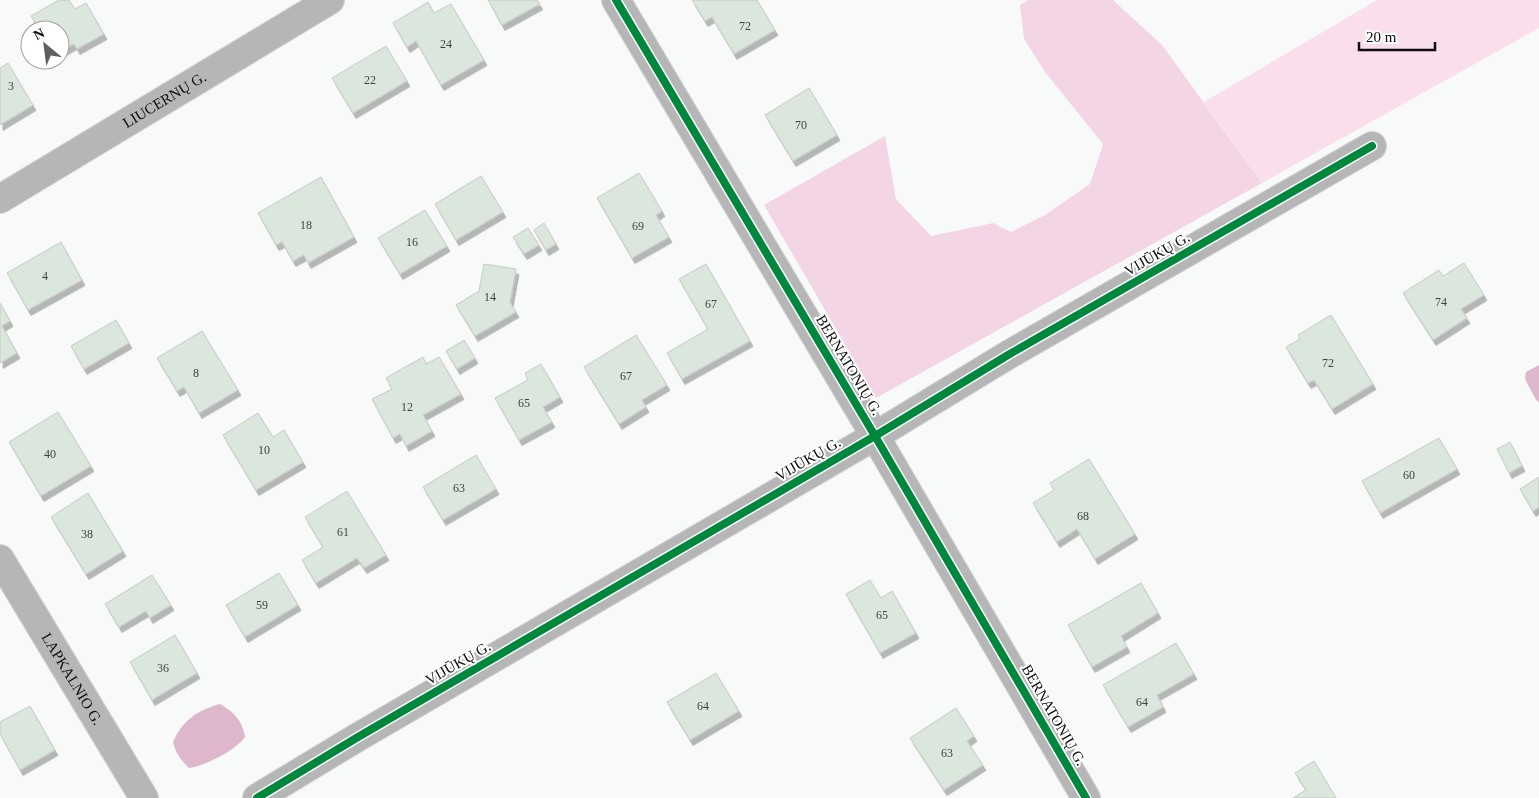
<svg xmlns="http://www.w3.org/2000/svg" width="1539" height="798" viewBox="0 0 1539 798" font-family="'Times New Roman',serif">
	<defs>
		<filter id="shadow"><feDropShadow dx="3" dy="5.5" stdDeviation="0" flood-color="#0004"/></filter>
	</defs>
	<rect width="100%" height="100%" fill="#f7faf8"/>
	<polygon fill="#fadeec" points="1377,0 1539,0 1539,28 1262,183 1204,102"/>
	<polygon fill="#f4d5e5" points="1028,0 1113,0 1162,45 1262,183 876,398 764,205 885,136 896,199 931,236 993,223 1011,232 1045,215 1090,184 1103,144 1045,72 1024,39 1020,5"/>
	<g fill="#deb7cc">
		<polygon points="1539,365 1539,402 1536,400 1525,379 1526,372"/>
		<path d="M220 704C234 712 242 720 245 737 236 750 205 766 189 768 181 760 176 754 173 742 183 720 196 711 220 704Z"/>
	</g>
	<g fill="#dbe6dd" stroke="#c7c9c7" filter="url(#shadow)">
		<polygon points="59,0 69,0 75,9 86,3 104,34 77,49 74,44 60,52 60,30 39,30 31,16"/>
		<polygon points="488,0 537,0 540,4 502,25"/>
		<polygon points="692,0 757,0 775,30 734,54 712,17 705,21"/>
		<polygon points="428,2 434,13 451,4 484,60 441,85 416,41 407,47 393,23"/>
		<polygon points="386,46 407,81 353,113 332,78"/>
		<polygon points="8,63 33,105 0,125 0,68"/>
		<polygon points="809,88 837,135 793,161 765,115"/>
		<polygon points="639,173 662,211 656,215 669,237 632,258 597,198"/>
		<polygon points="481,176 503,212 456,240 435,204"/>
		<polygon points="321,177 354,237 308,263 304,255 293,261 282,242 276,245 258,213"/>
		<polygon points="425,210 447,246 400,274 378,238"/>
		<polygon points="544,223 556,244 546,250 534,230"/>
		<polygon points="528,228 539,245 524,254 513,237"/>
		<polygon points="61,242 82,280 28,310 7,273"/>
		<polygon points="1464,263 1484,295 1461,309 1467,318 1433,340 1403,293 1439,270 1443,276"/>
		<polygon points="484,264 516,269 510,302 516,312 475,336 456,305 479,291"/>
		<polygon points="706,264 750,341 682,379 667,353 708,329 679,279"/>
		<polygon points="0,303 10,321 2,326 17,353 0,363"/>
		<polygon points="1331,315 1373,384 1332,409 1314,380 1308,383 1286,347 1300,339 1298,335"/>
		<polygon points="116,320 129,343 84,369 71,346"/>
		<polygon points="202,331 238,390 199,413 184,387 177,391 157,358"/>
		<polygon points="636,335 667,385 642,400 646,407 619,424 584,367"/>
		<polygon points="464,340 475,358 457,369 446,351"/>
		<polygon points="423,357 426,364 439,357 461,394 423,415 432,431 406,446 400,434 393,438 372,399 392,389 386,378"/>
		<polygon points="541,364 560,397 543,407 552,422 519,440 495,398 528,380 525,373"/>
		<polygon points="58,412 91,466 41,496 9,442"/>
		<polygon points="258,413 273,437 284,430 303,462 256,490 223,435"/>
		<polygon points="1439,438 1457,469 1380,513 1362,481"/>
		<polygon points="1510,442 1522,466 1509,473 1497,449"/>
		<polygon points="476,455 496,489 443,520 423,487"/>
		<polygon points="1089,459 1135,534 1095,559 1077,529 1057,542 1033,503 1054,490 1050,483"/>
		<polygon points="1539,477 1539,507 1533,511 1520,489"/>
		<polygon points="347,491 386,555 364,568 357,558 316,583 302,560 323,547 305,517"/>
		<polygon points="88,493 123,551 86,574 51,517"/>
		<polygon points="279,573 298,605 245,637 226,605"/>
		<polygon points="152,575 171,605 150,618 146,611 119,627 105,604"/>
		<polygon points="870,580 881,598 892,591 916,633 880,653 846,594"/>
		<polygon points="1141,583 1158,613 1121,636 1127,647 1092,667 1068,625"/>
		<polygon points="175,635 197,673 152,700 130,662"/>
		<polygon points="1176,643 1194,674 1157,695 1163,707 1128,727 1103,685"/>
		<polygon points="716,673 739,711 690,740 667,702"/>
		<polygon points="30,706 55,750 20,770 0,734 0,722"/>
		<polygon points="956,708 974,736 967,741 983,765 944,790 910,738"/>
		<polygon points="1314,761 1336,798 1293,798 1306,790 1295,773"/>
	</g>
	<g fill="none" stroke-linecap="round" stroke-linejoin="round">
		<defs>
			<g id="street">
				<polyline points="616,0 875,436 1086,798"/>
				<path id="s1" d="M0 199 330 0"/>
				<path id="s2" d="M0 559 144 798"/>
				<polyline points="257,798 358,737 875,436 1008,355 1372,146"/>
			</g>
		</defs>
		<use href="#street" stroke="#d2d3d2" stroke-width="30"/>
		<use href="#street" stroke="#b6b6b6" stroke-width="28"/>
		<defs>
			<g id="cycleway">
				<polyline points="616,0 875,436 1086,798"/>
				<polyline points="257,798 358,737 875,436 1008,355 1372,146"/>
			</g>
		</defs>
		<use href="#cycleway" stroke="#fff" stroke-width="11"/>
		<use href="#cycleway" stroke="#00873e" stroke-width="8"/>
	</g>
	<g text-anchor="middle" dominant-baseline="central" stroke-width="4" stroke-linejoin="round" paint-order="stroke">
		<g font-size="12" fill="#404340">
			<text x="745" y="26">72</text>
			<text x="446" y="44">24</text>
			<text x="370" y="80">22</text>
			<text x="11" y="86">3</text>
			<text x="801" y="125">70</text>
			<text x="306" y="225">18</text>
			<text x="638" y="226">69</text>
			<text x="412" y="242">16</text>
			<text x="45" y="276">4</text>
			<text x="490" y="297">14</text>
			<text x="1441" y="302">74</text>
			<text x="711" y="304">67</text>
			<text x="1328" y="363">72</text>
			<text x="196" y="373">8</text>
			<text x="626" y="376">67</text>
			<text x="524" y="403">65</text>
			<text x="407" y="407">12</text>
			<text x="264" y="450">10</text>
			<text x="50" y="454">40</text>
			<text x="1409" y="475">60</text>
			<text x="459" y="488">63</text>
			<text x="1083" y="516">68</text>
			<text x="343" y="532">61</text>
			<text x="87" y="534">38</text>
			<text x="262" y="605">59</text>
			<text x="882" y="615">65</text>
			<text x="163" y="668">36</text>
			<text x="1142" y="702">64</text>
			<text x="703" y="706">64</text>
			<text x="947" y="753">63</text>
		</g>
		<g font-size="15" fill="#0c0d0c" stroke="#fff">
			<text stroke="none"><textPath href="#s1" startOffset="192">LIUCERNŲ G.</textPath></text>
			<text transform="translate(1157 254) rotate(-30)">VIJŪKŲ G.</text>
			<text transform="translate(849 365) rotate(59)">BERNATONIŲ G.</text>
			<text transform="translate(808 459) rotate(-30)">VIJŪKŲ G.</text>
			<text transform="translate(458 663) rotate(-30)">VIJŪKŲ G.</text>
			<text stroke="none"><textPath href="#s2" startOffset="140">LAPKALNIO G.</textPath></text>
			<text transform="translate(1054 715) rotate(60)">BERNATONIŲ G.</text>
		</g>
	</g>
	<g transform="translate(45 45) rotate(331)"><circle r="24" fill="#ffffff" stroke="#9e9e9e"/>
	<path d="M0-4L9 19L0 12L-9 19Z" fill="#5e605f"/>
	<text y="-8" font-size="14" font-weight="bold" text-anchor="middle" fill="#0c0d0c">N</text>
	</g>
	<path d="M1359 42v8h76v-8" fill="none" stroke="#0c0d0c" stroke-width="2.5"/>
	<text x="1366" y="42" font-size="15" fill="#0c0d0c" stroke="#ffffff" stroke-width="4" paint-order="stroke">20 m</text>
</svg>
